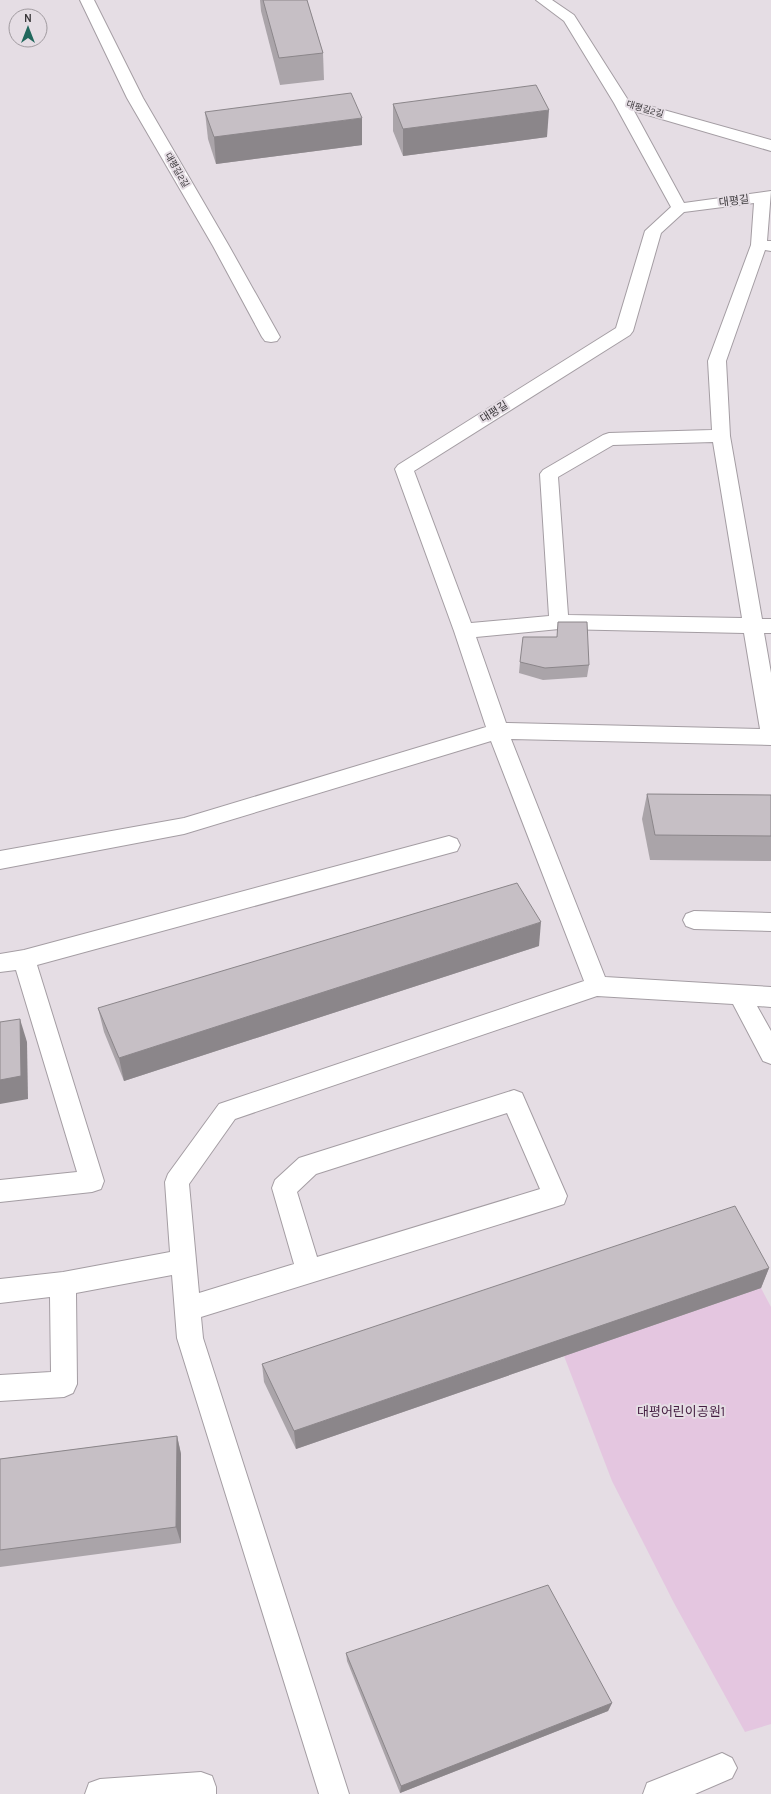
<svg xmlns="http://www.w3.org/2000/svg" width="771" height="1794" viewBox="0 0 771 1794" font-family="Karla,'Noto Sans KR',sans-serif">
	<rect width="100%" height="100%" fill="#e5dde4"/>
	<polygon fill="#e4c6e0" points="761,1288 771,1307 771,1724 745,1732 674,1603 612,1481 564,1356"/>
	<g fill="none" stroke-linecap="round" stroke-linejoin="round">
		<defs>
			<g id="minor">
				<polygon points="80,0 94,0 143,98 229,246 280,337 277,341 271,342 265,341 262,337 213,246 127,98"/>
				<path d="M536 0H552L574 15 628 100 771 140V151L634 111 684 203 771 191 767 241H771V251L765 250 726 361 730 436 762 619H771V633H764L771 673V745L511 739 605 977 771 987V1007L757 1006 771 1031V1064L763 1061 733 1004 597 996 235 1119 189 1184 199 1293 294 1264 272 1188 275 1180 299 1158 514 1090 522 1093 567 1196 564 1204 555 1207 201 1317 203 1338 349 1794H319L177 1338 172 1275 76 1293 77 1384 73 1393 64 1397 0 1401V1375L51 1372 50 1297 0 1303V1279L63 1272 170 1252 165 1182 168 1174 219 1104 584 981 491 741 184 834 0 869V851L184 818 486 727 454 631 395 469 398 465 616 328 645 231 671 207 614 103 564 21ZM754 203 751 245 708 361 712 430 609 433 603 435 543 470 540 474 549 616 471 623 414 471 630 335 633 331 661 233 684 212ZM713 442 742 618 568 615 558 477 613 445ZM559 629 744 633 760 729 506 723 476 637ZM507 1113 540 1189 317 1257 297 1192 316 1174Z"/>
				<polygon points="449,836 457,839 460,845 457,851 37,965 104,1181 101,1189 92,1192 0,1202 0,1180 77,1172 16,970 0,972 0,954 24,950"/>
				<polygon points="694,911 771,913 771,931 694,929 686,926 683,920 686,914"/>
				<polygon points="722,1753 732,1758 737,1768 732,1778 695,1794 643,1794 647,1783"/>
				<polygon points="201,1772 212,1776 216,1787 216,1794 85,1794 89,1783 100,1779"/>
			</g>
		</defs>
		<use href="#minor" stroke="#a49da3" stroke-width="2"/>
		<use href="#minor" fill="#fff" fill-rule="evenodd"/>
	</g>
	<g fill="#aaa4a9">
		<polygon points="260,0 307,0 323,53 324,80 280,85 261,11"/>
		<polygon points="393,104 547,137 403,156 393,131"/>
		<polygon points="205,112 362,145 216,164 208,139"/>
		<polygon points="520,662 589,665 587,677 543,680 519,673"/>
		<polygon points="647,794 771,795 771,861 650,860 642,819"/>
		<polygon points="539,946 124,1081 104,1032 98,1008"/>
		<polygon points="769,1268 761,1288 296,1449 264,1382 262,1364"/>
		<polygon points="177,1436 181,1454 181,1543 0,1567 0,1459"/>
		<polygon points="346,1653 612,1703 608,1711 400,1793 347,1661"/>
	</g>
	<g fill="#8b868a">
		<polygon points="549,110 547,137 403,156 403,129"/>
		<polygon points="362,118 362,145 216,164 214,137"/>
		<polygon points="541,922 539,946 124,1081 119,1058"/>
		<polygon points="20,1019 27,1042 28,1099 0,1104 0,1080"/>
		<polygon points="769,1268 761,1288 296,1449 294,1431"/>
		<polygon points="177,1436 181,1454 181,1543 176,1527"/>
		<polygon points="612,1703 608,1711 400,1793 401,1786"/>
	</g>
	<g fill="#c6bfc5" stroke="#8b868a">
		<polygon points="263,0 307,0 323,53 279,58"/>
		<polygon points="536,85 549,110 403,129 393,104"/>
		<polygon points="351,93 362,118 214,137 205,112"/>
		<polygon points="558,622 587,622 589,665 545,668 520,662 523,637 557,637"/>
		<polygon points="647,794 771,795 771,836 655,835"/>
		<polygon points="517,883 541,922 119,1058 98,1008"/>
		<polygon points="20,1019 21,1076 0,1080 0,1022"/>
		<polygon points="735,1206 769,1268 294,1431 262,1364"/>
		<polygon points="177,1436 176,1527 0,1550 0,1459"/>
		<polygon points="548,1585 612,1703 401,1786 346,1653"/>
	</g>
	<g text-anchor="middle" dominant-baseline="central" stroke-width="4" stroke-linejoin="round" paint-order="stroke">
		<g font-size="9" fill="#3b383b" stroke="#e5dde4">
			<text transform="translate(645 109) rotate(16)">대평길2길</text>
			<text transform="translate(177 170) rotate(60)">대평길2길</text>
		</g>
		<g font-size="11" fill="#3b383b" stroke="#e5dde4">
			<text transform="translate(734 201) rotate(-7)">대평길</text>
			<text transform="translate(494 412) rotate(-32)">대평길</text>
		</g>
		<g font-size="13" fill="#431c40" stroke="#e5dde4">
			<text x="681" y="1411">대평어린이공원1</text>
		</g>
	</g>
	<g transform="translate(28 28)"><circle r="19" fill="#e5dde4" stroke="#a19ba0"/>
	<path d="M0-3L7 15L0 10L-7 15Z" fill="#21685d"/>
	<text y="-6" font-size="11" font-weight="bold" text-anchor="middle" fill="#3b383b">N</text>
	</g>
</svg>
